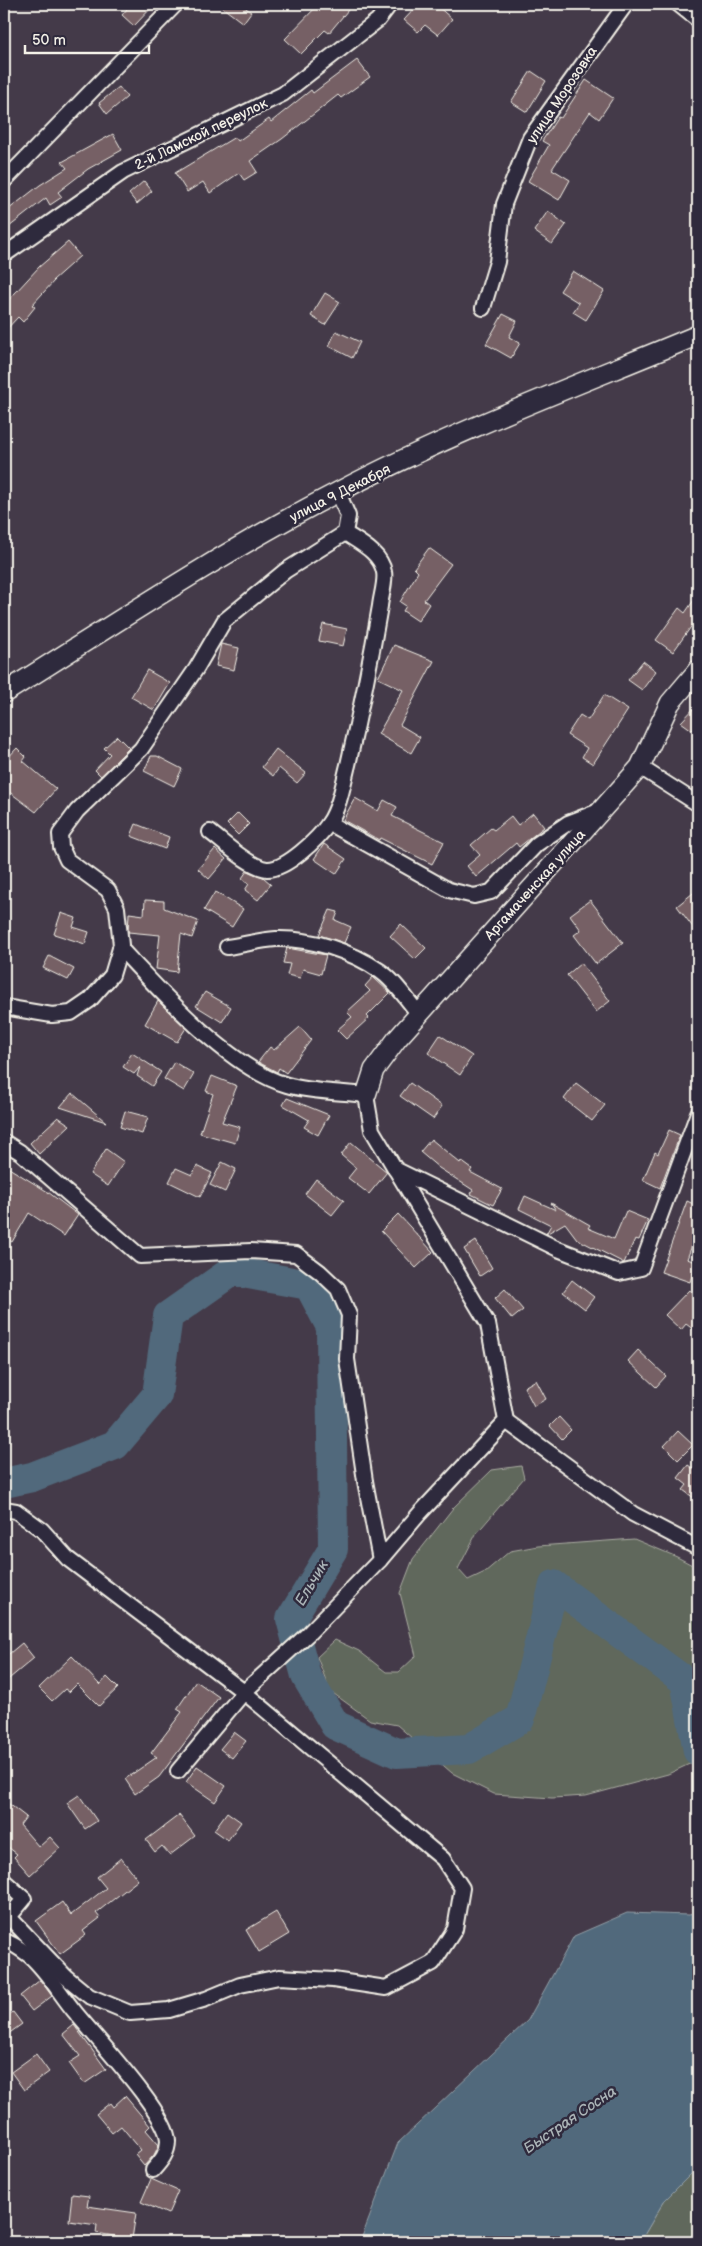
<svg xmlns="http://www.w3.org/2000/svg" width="702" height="2246" viewBox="0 0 702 2246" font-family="'Balsamiq Sans',sans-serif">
	<rect width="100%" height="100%" fill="#443a49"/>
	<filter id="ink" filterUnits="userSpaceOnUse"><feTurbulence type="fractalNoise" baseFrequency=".02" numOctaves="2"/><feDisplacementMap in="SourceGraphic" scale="10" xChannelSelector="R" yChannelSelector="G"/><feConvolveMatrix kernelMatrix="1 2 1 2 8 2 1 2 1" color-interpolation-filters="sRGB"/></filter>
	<g filter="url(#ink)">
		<g fill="#60685b" stroke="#aaaca2">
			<polygon points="521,1466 524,1478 476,1534 458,1569 468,1580 485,1572 510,1551 538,1546 634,1539 677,1557 698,1568 698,1760 668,1774 586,1796 552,1798 494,1794 452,1773 397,1725 370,1720 330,1691 317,1657 335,1640 359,1651 386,1672 399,1672 416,1656 400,1593 413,1559 453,1508 492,1470"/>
			<polygon points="698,2167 698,2242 640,2242 664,2201"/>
		</g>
		<polygon fill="#51697b" stroke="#929fa7" points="627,1913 689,1915 698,1913 698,2167 664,2201 640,2242 360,2242 398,2143 528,2020 574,1936"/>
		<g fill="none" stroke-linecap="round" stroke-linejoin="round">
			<polyline stroke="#51697b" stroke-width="30" points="4,1483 32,1477 115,1445 157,1395 168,1316 232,1271 309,1285 331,1327 333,1549 291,1619 306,1676 335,1725 397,1753 469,1749 520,1719 554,1585 685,1681 698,1751"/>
		</g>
		<g fill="#766065" stroke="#f4f1e8">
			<polygon points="131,4 155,4 134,26 122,15"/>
			<polygon points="218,4 241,4 251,12 243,23"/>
			<polygon points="319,4 340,4 348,10 329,33 325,30 301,54 285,39"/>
			<polygon points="419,4 435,4 452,19 438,35 425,25 418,32 404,20"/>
			<polygon points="357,60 370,77 341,98 338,95 282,139 250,161 257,172 244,180 239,173 210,193 203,182 187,192 175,173 235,137 238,141 269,119 271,122 311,90 313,93"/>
			<polygon points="531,71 546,81 527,112 511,102"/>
			<polygon points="586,80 613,98 599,119 590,112 552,169 570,180 559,200 528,181 549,145 542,141 558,117 561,118"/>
			<polygon points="119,87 127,97 107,114 99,103"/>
			<polygon points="113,134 122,150 88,169 58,192 62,197 50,205 46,198 4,231 4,213 40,185 67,168 62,162"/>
			<polygon points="144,181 152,191 137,204 129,194"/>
			<polygon points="548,211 566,225 552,244 534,231"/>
			<polygon points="68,242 80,256 53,280 54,281 32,305 35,307 23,322 18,317 4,332 4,305 39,267"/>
			<polygon points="573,271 604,291 586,320 573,312 579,303 560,291"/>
			<polygon points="325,293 340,302 325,325 311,316"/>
			<polygon points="503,314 517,321 509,337 520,343 511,358 486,344"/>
			<polygon points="336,331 360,342 352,358 329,346"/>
			<polygon points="429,548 451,564 424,600 429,604 418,621 403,611 406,606 400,602 418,572 414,568"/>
			<polygon points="698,594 698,617 673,652 656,640 679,608 685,613"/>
			<polygon points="323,624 347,629 343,646 319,641"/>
			<polygon points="221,644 239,648 234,670 216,666"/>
			<polygon points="394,645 434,661 400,725 420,737 411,753 378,734 403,690 378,678"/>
			<polygon points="643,661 656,671 642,690 628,680"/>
			<polygon points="147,670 170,683 154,710 131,697"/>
			<polygon points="604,695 628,710 593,764 582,757 587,748 567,735 580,715 588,720"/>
			<polygon points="698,704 698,724 692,730 681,722"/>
			<polygon points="117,736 129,748 101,776 95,770 110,754 104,748"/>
			<polygon points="17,748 26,757 23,761 56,789 36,812 4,788 4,762"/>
			<polygon points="276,749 306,773 297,783 279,768 273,776 262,767"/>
			<polygon points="151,756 157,756 182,769 174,786 144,771"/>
			<polygon points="355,798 378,811 384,800 397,807 392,816 444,842 432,864 380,838 379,840 343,820"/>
			<polygon points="238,813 249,824 238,835 227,824"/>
			<polygon points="533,813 544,827 519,847 516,843 476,877 467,866 480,855 471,845 491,828 494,830 511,816 518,825"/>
			<polygon points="136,824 169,837 165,849 131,836"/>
			<polygon points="324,844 346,859 336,874 314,859"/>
			<polygon points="215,849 226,859 209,879 198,869"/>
			<polygon points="247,871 263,877 271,884 258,900 245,890 249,884 242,878"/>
			<polygon points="698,889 698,934 677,906"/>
			<polygon points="215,892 243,909 232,927 204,910"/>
			<polygon points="145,900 164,901 164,908 198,921 192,938 181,934 177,972 156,969 160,935 128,932 129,913 144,915"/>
			<polygon points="590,900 623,943 596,964 574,935 581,930 570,915"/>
			<polygon points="330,910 338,912 335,920 351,927 344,943 319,935"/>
			<polygon points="61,913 76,918 73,927 89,932 85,944 54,934"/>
			<polygon points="401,924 426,948 415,959 390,936"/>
			<polygon points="287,948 326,955 321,974 303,969 300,978 287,975 290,964 283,963"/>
			<polygon points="49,956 74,969 68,980 43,968"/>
			<polygon points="581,963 610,1001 596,1012 567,975"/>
			<polygon points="373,977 390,993 367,1016 369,1018 346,1039 337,1030 352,1017 347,1012 370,991 365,986"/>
			<polygon points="205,992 231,1007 222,1022 196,1006"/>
			<polygon points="158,1001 186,1028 177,1042 145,1024"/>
			<polygon points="300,1027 311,1040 286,1073 279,1068 277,1072 258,1062 270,1047 274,1050"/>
			<polygon points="440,1035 472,1056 460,1075 428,1053"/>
			<polygon points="132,1053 161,1072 152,1086 137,1076 140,1067 134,1074 123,1067"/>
			<polygon points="174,1062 194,1074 184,1091 164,1079"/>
			<polygon points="212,1076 237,1086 222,1122 240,1127 235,1143 200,1133 213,1094 206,1091"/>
			<polygon points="410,1083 442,1106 433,1119 400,1096"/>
			<polygon points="576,1083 605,1105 592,1121 564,1099"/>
			<polygon points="72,1093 106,1122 60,1107"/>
			<polygon points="287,1098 329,1115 318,1135 304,1127 309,1120 283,1105"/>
			<polygon points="125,1111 148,1117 142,1134 120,1127"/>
			<polygon points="58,1117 70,1125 39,1154 30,1143"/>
			<polygon points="669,1130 680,1135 660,1188 643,1180 655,1152 658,1154"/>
			<polygon points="431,1139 460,1163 461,1161 472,1169 470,1172 502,1189 493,1205 471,1194 473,1190 439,1168 420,1152"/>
			<polygon points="351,1142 387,1172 369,1194 348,1178 356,1168 341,1155"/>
			<polygon points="106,1149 124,1162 108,1186 90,1174"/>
			<polygon points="222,1162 236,1169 225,1192 210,1185"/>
			<polygon points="4,1165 48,1192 78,1215 64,1236 29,1213 12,1242 4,1237"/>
			<polygon points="197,1166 212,1173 200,1197 169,1182 176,1168 192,1175"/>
			<polygon points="316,1179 344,1200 332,1215 305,1194"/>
			<polygon points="525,1196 556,1210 551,1203 590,1225 588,1228 614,1239 626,1211 648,1220 639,1240 635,1239 624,1263 577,1239 565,1223 546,1234 551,1225 519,1209"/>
			<polygon points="687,1201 698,1206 698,1229 687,1259 696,1262 690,1282 661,1272"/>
			<polygon points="398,1214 433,1252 416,1268 381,1231"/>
			<polygon points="476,1241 492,1268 480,1276 464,1249"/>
			<polygon points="572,1280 594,1297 585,1309 563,1292"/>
			<polygon points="505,1289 523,1310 512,1319 495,1298"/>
			<polygon points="689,1290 698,1298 698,1333 686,1324 681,1330 665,1315"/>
			<polygon points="638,1350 666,1376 656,1387 628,1361"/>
			<polygon points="536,1380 546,1399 534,1406 524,1387"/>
			<polygon points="559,1417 571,1430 562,1439 550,1426"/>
			<polygon points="678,1431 693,1445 678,1460 664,1446"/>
			<polygon points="688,1465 697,1471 698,1469 698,1501 683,1490 687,1485 678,1478"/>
			<polygon points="22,1643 34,1658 4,1683 4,1658"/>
			<polygon points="72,1656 100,1685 107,1677 118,1688 99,1706 77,1684 69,1692 65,1689 52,1701 39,1688"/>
			<polygon points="196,1681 219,1697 159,1777 135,1794 125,1779 157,1757 151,1753 182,1712 177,1709"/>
			<polygon points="234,1732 246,1741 232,1758 220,1749"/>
			<polygon points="197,1766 226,1786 215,1802 186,1782"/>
			<polygon points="79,1795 97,1821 85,1829 67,1803"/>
			<polygon points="4,1800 26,1817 20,1825 39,1847 50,1837 60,1848 30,1875 14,1857 17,1854 4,1844"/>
			<polygon points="227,1812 241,1822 228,1840 214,1830"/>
			<polygon points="179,1815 195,1836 170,1855 162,1846 155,1852 146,1840"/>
			<polygon points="121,1858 138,1880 96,1913 100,1918 83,1931 86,1935 60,1954 36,1921 62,1902 71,1915 106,1888 97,1877"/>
			<polygon points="276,1912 289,1934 259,1952 246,1930"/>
			<polygon points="40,1980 52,1996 32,2011 20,1996"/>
			<polygon points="13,2012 22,2024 4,2037 4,2018"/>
			<polygon points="74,2025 106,2069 84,2084 69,2063 80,2056 63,2034"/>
			<polygon points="36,2054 49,2072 24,2090 11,2072"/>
			<polygon points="125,2096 150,2126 146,2130 159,2145 154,2155 144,2166 135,2155 141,2150 121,2126 112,2133 96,2114 110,2103 113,2107"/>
			<polygon points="151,2179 178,2191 168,2214 141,2202"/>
			<polygon points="72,2194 89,2196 87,2206 136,2213 132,2239 96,2233 97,2225 69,2221"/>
		</g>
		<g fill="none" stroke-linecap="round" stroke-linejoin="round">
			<defs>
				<g id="street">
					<polyline points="678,4 698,20"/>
					<polyline points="4,181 176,4"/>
					<polyline points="4,255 123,172 283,94 378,20 390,4"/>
					<polyline points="483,308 497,262 504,204 530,138 626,4"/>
					<polyline points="640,767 698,804"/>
					<polyline points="329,823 449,890 474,896 491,892 537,844 568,823 599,811"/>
					<path d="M210 832C223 842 251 868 267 869 286 870 319 838 329 823 340 806 343 784 348 765 360 713 371 659 380 606 381 596 386 581 384 572 381 553 360 543 345 533"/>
					<path d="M227 947C243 945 260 940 276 939 311 938 351 951 380 971 395 981 407 1000 419 1014"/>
					<path d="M120 948C160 991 230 1069 287 1085 310 1092 341 1092 366 1095L372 1130 488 1324 506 1421 420 1513 380 1560 308 1634 244 1692 178 1771"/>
					<polyline points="4,1007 52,1015 71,1013 90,1000 112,975 121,945 117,908 108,890 67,860 61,847 60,834 77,811 141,749 196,669 224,621 285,571 345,533 348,516 338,492"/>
					<polyline points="4,1142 20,1152 140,1256 251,1251 296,1254 320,1272 338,1289 349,1315 347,1359 365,1481 380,1560"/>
					<polyline points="395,1169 558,1249 619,1273 641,1268 698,1113"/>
					<polyline points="506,1421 633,1514 698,1548"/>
					<polyline points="4,1509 16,1511 42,1530 68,1559 244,1692 443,1859 462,1888 455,1929 433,1963 386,1988 333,1980 279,1977 240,1985 206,1999 169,2010 130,2013 89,1996 66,1977 10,1918"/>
					<polyline points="4,1881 24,1899 4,1923"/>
					<path d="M4 1941C13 1943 22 1950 30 1956 48 1972 60 1994 75 2012 94 2036 168 2114 168 2141 168 2153 161 2161 153 2170"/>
				</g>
				<g id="secondary">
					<path d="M4 693C114 624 222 552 338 492 454 431 578 385 698 335"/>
					<polyline points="366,1095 374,1070 397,1039 640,767 670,703 698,670"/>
				</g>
			</defs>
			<use href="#street" stroke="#f4f1e8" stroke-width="18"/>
			<use href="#secondary" stroke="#f4f1e8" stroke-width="22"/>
			<use href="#street" stroke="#2f2a3d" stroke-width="14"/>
			<use href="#secondary" stroke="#2f2a3d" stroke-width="19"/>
		</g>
	</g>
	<g text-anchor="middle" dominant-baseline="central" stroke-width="5" stroke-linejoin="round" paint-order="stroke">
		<g font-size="14" fill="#f4f1e8" stroke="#2f2a3d">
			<text transform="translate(562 95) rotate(-56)">улица Морозовка</text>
			<text transform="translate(201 134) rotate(-26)">2-й Ламской переулок</text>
			<text transform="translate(340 493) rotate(-27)">улица 9 Декабря</text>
			<text transform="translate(535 885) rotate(-48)">Аргамаченская улица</text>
		</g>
		<g font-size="15" font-style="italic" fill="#abb4b7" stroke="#2f2a3d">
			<text transform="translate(312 1583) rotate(-59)">Ельчик</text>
			<text transform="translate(570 2120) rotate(-34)">Быстрая Сосна</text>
		</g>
	</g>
	<rect width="702" height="2246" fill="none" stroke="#2f2a3d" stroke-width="20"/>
	<rect x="10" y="10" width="682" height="2226" fill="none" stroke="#f4f1e8" stroke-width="2" filter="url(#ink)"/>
	<path d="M25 45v8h124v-8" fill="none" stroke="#f4f1e8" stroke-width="2.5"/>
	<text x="32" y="45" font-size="15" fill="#f4f1e8" stroke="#2f2a3d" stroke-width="4" paint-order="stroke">50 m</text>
</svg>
